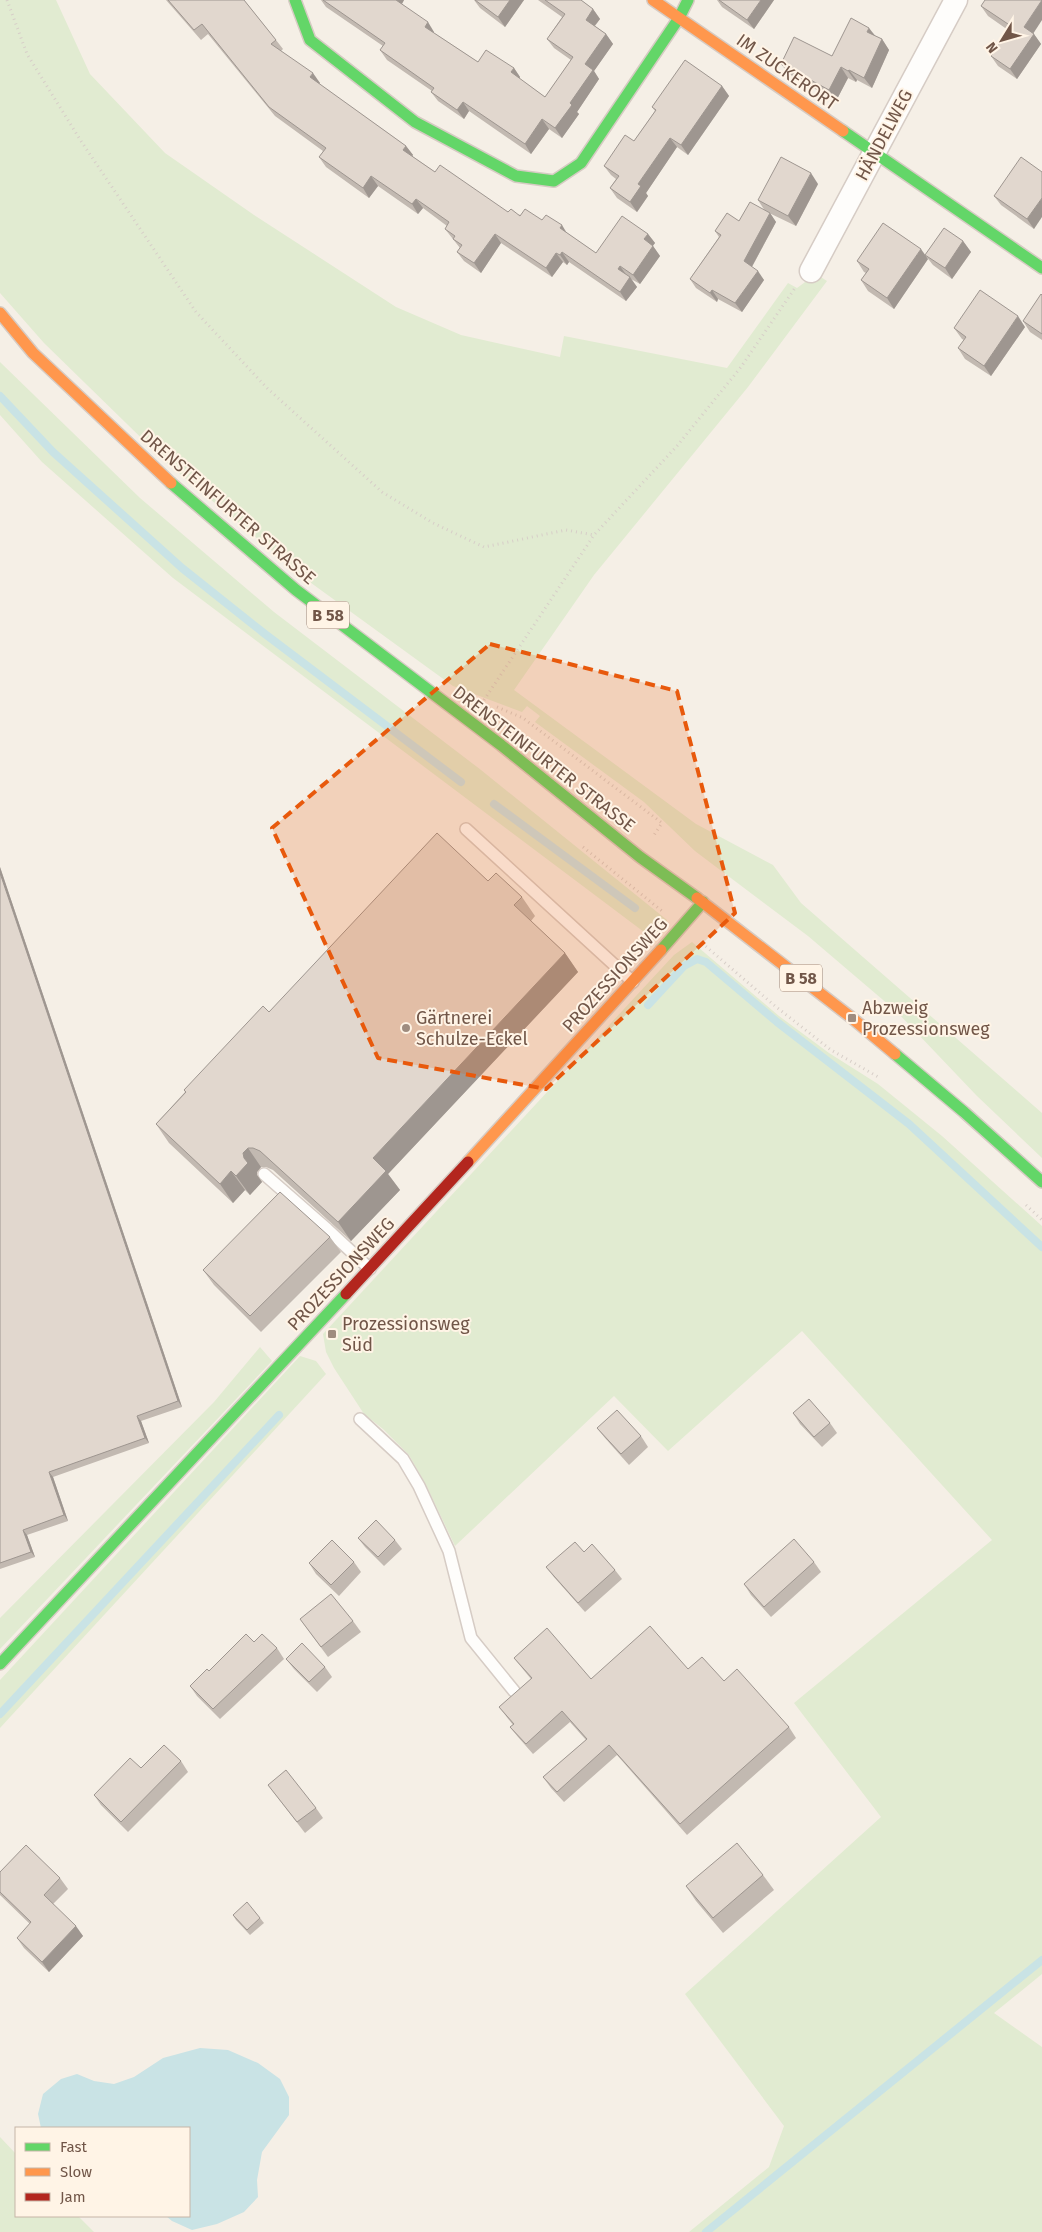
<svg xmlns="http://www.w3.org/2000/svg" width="1042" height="2232" viewBox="0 0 1042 2232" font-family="'Fira Sans',sans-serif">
	<rect width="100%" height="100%" fill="#f5efe6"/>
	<g fill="#e1ebd1">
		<polygon points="0,0 56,0 90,74 165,153 254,215 396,307 461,335 560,357 564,336 727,368 788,283 797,288 816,274 827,281 748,387 594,575 514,690 696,824 773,865 801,903 1042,1113 1042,1158 977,1096 896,1011 808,936 695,851 644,802 535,722 540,716 527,706 522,712 453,686 307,580 168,464 44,343 0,293"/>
		<polygon points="0,362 140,498 274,612 481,770 667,920 663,932 656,941 173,578 42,462 0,415"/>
		<polygon points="692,942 779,1016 829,1053 878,1084 942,1136 1042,1226 1042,1974 994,2013 1042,2047 1042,2232 689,2232 769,2167 784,2126 685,1994 881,1817 794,1703 992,1540 802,1331 668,1451 614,1396 455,1546 426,1485 409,1455 383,1429 364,1414 334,1368 326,1352 323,1334 674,955"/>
		<polygon points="260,1347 272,1361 0,1649 0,1618 214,1402"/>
		<polygon points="300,1356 316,1361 326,1374 0,1728 0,1680"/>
		<polygon points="0,2137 16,2154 16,2216 78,2216 94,2232 0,2232"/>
	</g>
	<polygon fill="#c9e3e5" points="200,2048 228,2050 258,2063 280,2079 289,2097 289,2115 262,2152 257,2180 258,2197 244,2212 217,2224 192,2230 172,2221 166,2216 189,2216 189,2128 41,2128 38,2114 43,2094 61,2079 77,2074 94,2081 114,2084 134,2077 163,2058"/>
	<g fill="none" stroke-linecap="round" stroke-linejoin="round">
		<g stroke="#c9e3e5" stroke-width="8">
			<polyline points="0,396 53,452 182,568 265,634 461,782"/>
			<polyline points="494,804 635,908"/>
			<polyline points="648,1005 684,966 697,959 706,962 777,1022 909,1124 1042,1247"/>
			<polyline points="0,1714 279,1415"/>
			<polyline points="706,2232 1042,1960"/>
		</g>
		<defs>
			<g id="lane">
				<polyline points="466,829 633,982"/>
				<polyline points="264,1174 327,1229 370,1269"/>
				<polyline points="360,1419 403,1459 419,1486 449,1551 471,1638 514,1691"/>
			</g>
			<polyline id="street" points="811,271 956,0"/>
			<g id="fast">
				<polyline points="295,0 310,40 415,122 516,176 554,181 581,163 679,18 688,0"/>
				<polyline points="843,131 1042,268"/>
				<polyline points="171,483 296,590 501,745 640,857 697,898"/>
				<polyline points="661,950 703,902"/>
				<polyline points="895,1054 964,1112 1042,1182"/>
				<polyline points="0,1664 346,1294"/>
			</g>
			<g id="slow">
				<polyline points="653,0 843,131"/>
				<polyline points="0,313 33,353 171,483"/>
				<polyline points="697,898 852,1018 895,1054"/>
				<polyline points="468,1162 661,950"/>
			</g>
			<polyline id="jam" points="346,1294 468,1162"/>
		</defs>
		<use href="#lane" stroke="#d6ccc5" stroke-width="14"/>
		<use href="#street" stroke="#d6ccc5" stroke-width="25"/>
		<use href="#fast" stroke="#d6cbc3" stroke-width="14"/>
		<use href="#slow" stroke="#d6cbc3" stroke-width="14"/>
		<use href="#jam" stroke="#d6cbc3" stroke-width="14"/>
		<g stroke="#d7cec8" stroke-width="3" stroke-dasharray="1 4" stroke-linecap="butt">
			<polyline points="7,0 27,54 81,141 196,312 267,388 382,492 433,523 484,547 566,530 594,535 677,446 741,367 795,288"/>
			<polyline points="484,700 594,535"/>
			<polyline points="497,707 523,718 662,823 654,835"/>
			<polyline points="583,847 662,911"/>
			<polyline points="702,943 775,1006 831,1050 880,1078"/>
			<polyline points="1026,1205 1042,1220"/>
		</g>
		<use href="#lane" stroke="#fefdfb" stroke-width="11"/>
		<use href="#street" stroke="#fefdfb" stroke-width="22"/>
		<use href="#fast" stroke="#63d668" stroke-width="11"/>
		<use href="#slow" stroke="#ff974d" stroke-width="11"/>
		<use href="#jam" stroke="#b3261e" stroke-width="11"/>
	</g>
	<g fill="#c2b9b1">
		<polygon points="166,0 244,0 276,40 283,49 281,51 320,83 319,84 406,146 413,155 412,156 435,172 508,212 542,220 567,233 596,253 648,234 655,243 653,246 660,256 640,284 631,279 637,287 626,301 569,262 567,265 563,262 552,277 501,243 481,273 464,261 457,252 460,248 445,229 447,226 423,208 418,214 378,186 369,198 326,167 319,157 323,151 275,116 208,34 201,40"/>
		<polygon points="321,0 404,0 402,4 434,32 434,33 478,62 514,68 520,77 520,79 545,97 571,60 554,48 547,39 562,17 538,0 581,0 593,9 600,19 595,26 606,34 613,44 594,71 599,79 577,112 579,114 562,138 549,129 531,154 469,111 464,119 438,101 431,92 432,91 387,60 380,50 383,46 326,7"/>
		<polygon points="474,0 524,0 505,27 480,8"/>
		<polygon points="717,0 774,0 754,29 722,7"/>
		<polygon points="981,6 1033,33 1041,44 1017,79 998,66 991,56 1008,30 988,16"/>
		<polygon points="875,36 882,39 889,50 872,88 857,80 856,82 848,78 836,101 789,74 781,64 832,56"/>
		<polygon points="722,86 729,96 688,155 677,147 646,193 648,196 637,212 617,198 610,188 616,179 611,175 604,166 634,141 655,111 652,107"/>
		<polygon points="1042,172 1034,229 1001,205 994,196"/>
		<polygon points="818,184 796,226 765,211 758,200"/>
		<polygon points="770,213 776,222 752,267 764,280 742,312 718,299 717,302 696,288 690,279 719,237 715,231 739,221"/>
		<polygon points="963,241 971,252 952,279 933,265 925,255"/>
		<polygon points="928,259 894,309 868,291 861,280 866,273 864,272 857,261"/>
		<polygon points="1042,295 1042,340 1030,332 1023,321"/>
		<polygon points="1025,327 991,376 965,359 958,348 964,340 962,339 954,328"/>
		<polygon points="0,867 182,1407 141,1421 149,1443 53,1477 68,1521 27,1535 35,1557 0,1569"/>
		<polygon points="488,881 522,897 535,916 531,921 565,953 578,972 388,1174 400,1190 351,1241 273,1170 266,1167 261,1167 257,1172 257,1175 262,1182 250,1195 245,1190 233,1203 169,1143 156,1124 185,1092 184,1090 269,1012"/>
		<polygon points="330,1237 341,1252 261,1332 214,1285 203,1270"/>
		<polygon points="793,1413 830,1423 837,1433 822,1447 800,1424"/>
		<polygon points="597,1428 641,1436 648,1447 629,1465 605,1438"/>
		<polygon points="358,1538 395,1540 402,1549 384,1566 365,1547"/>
		<polygon points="584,1552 615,1570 622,1579 585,1612 553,1576 546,1567"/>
		<polygon points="354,1562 361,1572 339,1596 316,1574 309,1563"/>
		<polygon points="814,1562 821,1572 771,1617 751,1595 744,1584"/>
		<polygon points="300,1619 353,1621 361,1632 328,1657"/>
		<polygon points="254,1642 277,1648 284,1659 220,1719 197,1696 190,1686 209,1671"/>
		<polygon points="514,1658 591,1679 688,1669 724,1681 789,1727 796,1738 687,1835 617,1755 564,1802 551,1788 543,1777 586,1740 570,1722 533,1754 518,1737 510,1727 513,1725 499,1707 531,1679 522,1668"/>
		<polygon points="286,1659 325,1667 332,1677 317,1692 294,1669"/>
		<polygon points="181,1761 188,1772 128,1832 101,1805 94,1795 141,1768"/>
		<polygon points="268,1785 316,1808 323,1818 305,1833"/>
		<polygon points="0,1872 60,1878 68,1889 53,1904 83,1936 49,1972 24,1948 17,1938 30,1924 0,1895"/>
		<polygon points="763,1875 774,1890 723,1933 696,1901 686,1886"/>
		<polygon points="233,1915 260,1918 264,1923 250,1935 236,1920"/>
	</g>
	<g fill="#9e9690">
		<polygon points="395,0 404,0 400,7"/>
		<polygon points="510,0 524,0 505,27 498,17"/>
		<polygon points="761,0 774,0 754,29 747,20"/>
		<polygon points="1042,0 1042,20 1031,37 1024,27"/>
		<polygon points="593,9 600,19 592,29 586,20"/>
		<polygon points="428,22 434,32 431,36 425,27"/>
		<polygon points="869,28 877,38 867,32"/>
		<polygon points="606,34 613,44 594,71 599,79 577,112 579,114 562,138 555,128 585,64"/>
		<polygon points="1034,34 1041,44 1017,79 1010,69"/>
		<polygon points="882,39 889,50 872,88 864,78"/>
		<polygon points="841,67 848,78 836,101 829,90"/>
		<polygon points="514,68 520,77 517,82 511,72"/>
		<polygon points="849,70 857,80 856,82 848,71"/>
		<polygon points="313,73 320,83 317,87 310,77"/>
		<polygon points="722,86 729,96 688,155 681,145"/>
		<polygon points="463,102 469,111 464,119 457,110"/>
		<polygon points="542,119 549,129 531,154 525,144"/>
		<polygon points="670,138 677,147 646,193 648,196 637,212 630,202 638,184"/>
		<polygon points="406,146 413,155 410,159 403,150"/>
		<polygon points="811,173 818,184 796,226 788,216"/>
		<polygon points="371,176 378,186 369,198 363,188"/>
		<polygon points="1042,198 1042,217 1034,229 1027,219"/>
		<polygon points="416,199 423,208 418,214 412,204"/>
		<polygon points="770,213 776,222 750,270 744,261"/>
		<polygon points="562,225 568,235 560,228"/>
		<polygon points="495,234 501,243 481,273 474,263"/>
		<polygon points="648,234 655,243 650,249 644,239"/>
		<polygon points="963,241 971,252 952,279 945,268"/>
		<polygon points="653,246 660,256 640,284 633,275"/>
		<polygon points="921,249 928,259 894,309 887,298"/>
		<polygon points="562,252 569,262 567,265 560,255"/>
		<polygon points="556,253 563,262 552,277 546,268"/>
		<polygon points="620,266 627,276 618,269"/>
		<polygon points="758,271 764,280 742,312 735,303"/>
		<polygon points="630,277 637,287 626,301 620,292"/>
		<polygon points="712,290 718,299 717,302 710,293"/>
		<polygon points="1018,316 1025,327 991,376 984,366"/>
		<polygon points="0,867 182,1407 178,1401 0,873"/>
		<polygon points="565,953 578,972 388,1174 400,1190 351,1241 338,1222 373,1158"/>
		<polygon points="248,1148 261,1167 257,1172 257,1175 262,1182 250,1195 236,1176 244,1158 243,1153"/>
		<polygon points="231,1171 245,1190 233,1203 220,1184"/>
		<polygon points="137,1416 141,1421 149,1443 145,1438"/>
		<polygon points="49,1472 53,1477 68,1521 64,1515"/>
		<polygon points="23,1530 27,1535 35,1557 31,1552"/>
		<polygon points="76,1926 83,1936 49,1972 42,1962"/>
	</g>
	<g fill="#e1d7ce" stroke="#9e9690">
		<polygon points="168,0 244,0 276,40 271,44 313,73 310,77 406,146 403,150 435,172 440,165 508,212 511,209 520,216 525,209 542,220 546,215 562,225 560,228 596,253 622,216 648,234 644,239 653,246 633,275 620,266 618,269 630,277 620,292 562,252 560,255 556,253 546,268 495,234 474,263 457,252 462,245 453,239 455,236 445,229 449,222 416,199 412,204 371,176 363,188 319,157 326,148 269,107 202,24 194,30"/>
		<polygon points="323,0 396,0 428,22 425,27 478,62 486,50 514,68 511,72 545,97 573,57 547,39 565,14 545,0 581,0 593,9 586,20 606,34 585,64 593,70 570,103 572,105 555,128 542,119 525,144 463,102 457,110 431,92 434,88 380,50 385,43"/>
		<polygon points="475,0 510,0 498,17"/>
		<polygon points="719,0 761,0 747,20"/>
		<polygon points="985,0 1042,0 1024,27 1034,34 1010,69 991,56 1011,26 981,6"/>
		<polygon points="851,18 869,28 867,32 882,39 864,78 849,70 848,71 841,67 829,90 781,64 794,37 832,56"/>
		<polygon points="685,60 722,86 681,145 670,138 638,184 641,186 630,202 610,188 619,176 604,166 625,135 634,141 656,110 652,107"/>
		<polygon points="781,157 811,173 788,216 758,200"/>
		<polygon points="1021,157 1042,172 1042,198 1027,219 994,196"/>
		<polygon points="750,202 770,213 744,261 758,271 735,303 712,290 710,293 690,279 721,235 715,231 727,213 739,221"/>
		<polygon points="883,223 921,249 887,298 861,280 869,269 857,261"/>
		<polygon points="944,228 963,241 945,268 925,255"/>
		<polygon points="980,290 1018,316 984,366 958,348 966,337 954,328"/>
		<polygon points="1041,294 1042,295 1042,334 1023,321"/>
		<polygon points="437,833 488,881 496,873 522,897 514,905 565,953 373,1158 386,1171 338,1222 260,1151 253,1148 248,1148 243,1153 244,1158 248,1163 236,1176 231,1171 220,1184 156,1124 186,1092 184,1090 263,1006 269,1012"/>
		<polygon points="0,873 178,1401 137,1416 145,1438 49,1472 64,1515 23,1530 31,1552 0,1563"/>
		<polygon points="280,1192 330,1237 250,1316 203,1270"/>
		<polygon points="809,1399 830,1423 814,1437 793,1413"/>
		<polygon points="617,1410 641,1436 621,1454 597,1428"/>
		<polygon points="376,1520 395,1540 378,1557 358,1538"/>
		<polygon points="794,1539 814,1562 764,1607 744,1584"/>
		<polygon points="332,1540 354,1562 331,1585 309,1563"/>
		<polygon points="575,1542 584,1552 592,1544 615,1570 578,1603 546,1567"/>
		<polygon points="331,1594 353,1621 321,1647 300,1619"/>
		<polygon points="650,1626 688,1669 702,1657 724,1681 737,1669 789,1727 680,1824 609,1745 557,1792 543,1777 587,1739 562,1711 526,1744 510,1727 514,1724 499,1707 532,1678 514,1658 547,1628 591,1679"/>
		<polygon points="246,1634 254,1642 262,1634 277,1648 213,1709 190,1686 207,1669 209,1671"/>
		<polygon points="302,1643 325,1667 309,1682 286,1659"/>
		<polygon points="164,1745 181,1761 121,1822 94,1795 130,1758 141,1768"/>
		<polygon points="286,1770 316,1808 297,1822 268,1785"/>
		<polygon points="737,1843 763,1875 713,1918 686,1886"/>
		<polygon points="26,1845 60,1878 44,1895 76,1926 42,1962 17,1938 31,1922 0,1892 0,1872"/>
		<polygon points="247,1902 260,1918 247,1930 233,1915"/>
	</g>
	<path fill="#e8590c" fill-opacity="0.2" stroke="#e8590c" stroke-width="4" stroke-dasharray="10 6" stroke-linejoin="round" d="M490 644 677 691 735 913 546 1089 378 1058 272 828Z"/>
	<g fill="#9f8c7f" stroke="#fff4e6" stroke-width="2">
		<rect x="847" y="1013" width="10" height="10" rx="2.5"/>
		<circle cx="406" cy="1028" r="5"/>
		<rect x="327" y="1329" width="10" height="10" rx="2.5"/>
	</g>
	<g text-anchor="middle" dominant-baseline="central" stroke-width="4" stroke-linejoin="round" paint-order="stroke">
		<g fill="#fff4e6" stroke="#9c8577" stroke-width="1">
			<rect x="307" y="601.5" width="42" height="27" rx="4"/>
			<rect x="780" y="964.5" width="42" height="27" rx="4"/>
		</g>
		<g font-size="16" font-weight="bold" fill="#715648">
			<text x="328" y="615">B 58</text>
			<text x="801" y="978">B 58</text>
		</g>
		<g font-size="18" fill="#715648" stroke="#fff4e6">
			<text transform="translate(787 72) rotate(35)">IM ZUCKERORT</text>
			<text transform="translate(884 135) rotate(-62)">HÄNDELWEG</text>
			<text transform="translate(228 507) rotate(41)">DRENSTEINFURTER STRASSE</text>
			<text transform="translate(544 759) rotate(38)">DRENSTEINFURTER STRASSE</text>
			<text transform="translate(615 975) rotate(-48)">PROZESSIONSWEG</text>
			<text transform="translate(341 1274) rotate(-47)">PROZESSIONSWEG</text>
		</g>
		<g font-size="18" fill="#715648" stroke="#fff4e6" text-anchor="start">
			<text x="862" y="1008">Abzweig<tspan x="862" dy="21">Prozessionsweg</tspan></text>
			<text x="416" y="1018">Gärtnerei<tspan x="416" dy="21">Schulze-Eckel</tspan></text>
			<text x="342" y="1324">Prozessionsweg<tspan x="342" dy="21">Süd</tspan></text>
		</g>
	</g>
	<rect x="15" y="2127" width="175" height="90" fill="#fff4e6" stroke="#c6b5a7"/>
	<rect x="25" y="2143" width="25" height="8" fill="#63d668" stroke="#c6b5a7"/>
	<text x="60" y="2152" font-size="15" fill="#715648">Fast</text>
	<rect x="25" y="2168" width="25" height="8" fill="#ff974d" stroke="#c6b5a7"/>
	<text x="60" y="2177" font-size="15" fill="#715648">Slow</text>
	<rect x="25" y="2193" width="25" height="8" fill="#b3261e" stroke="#c6b5a7"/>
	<text x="60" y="2202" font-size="15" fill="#715648">Jam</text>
	<g transform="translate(1002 40) rotate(233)" stroke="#fff4e6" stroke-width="4" paint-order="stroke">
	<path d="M0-4L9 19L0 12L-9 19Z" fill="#715648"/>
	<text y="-8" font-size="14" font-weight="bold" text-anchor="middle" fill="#715648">N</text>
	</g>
</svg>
